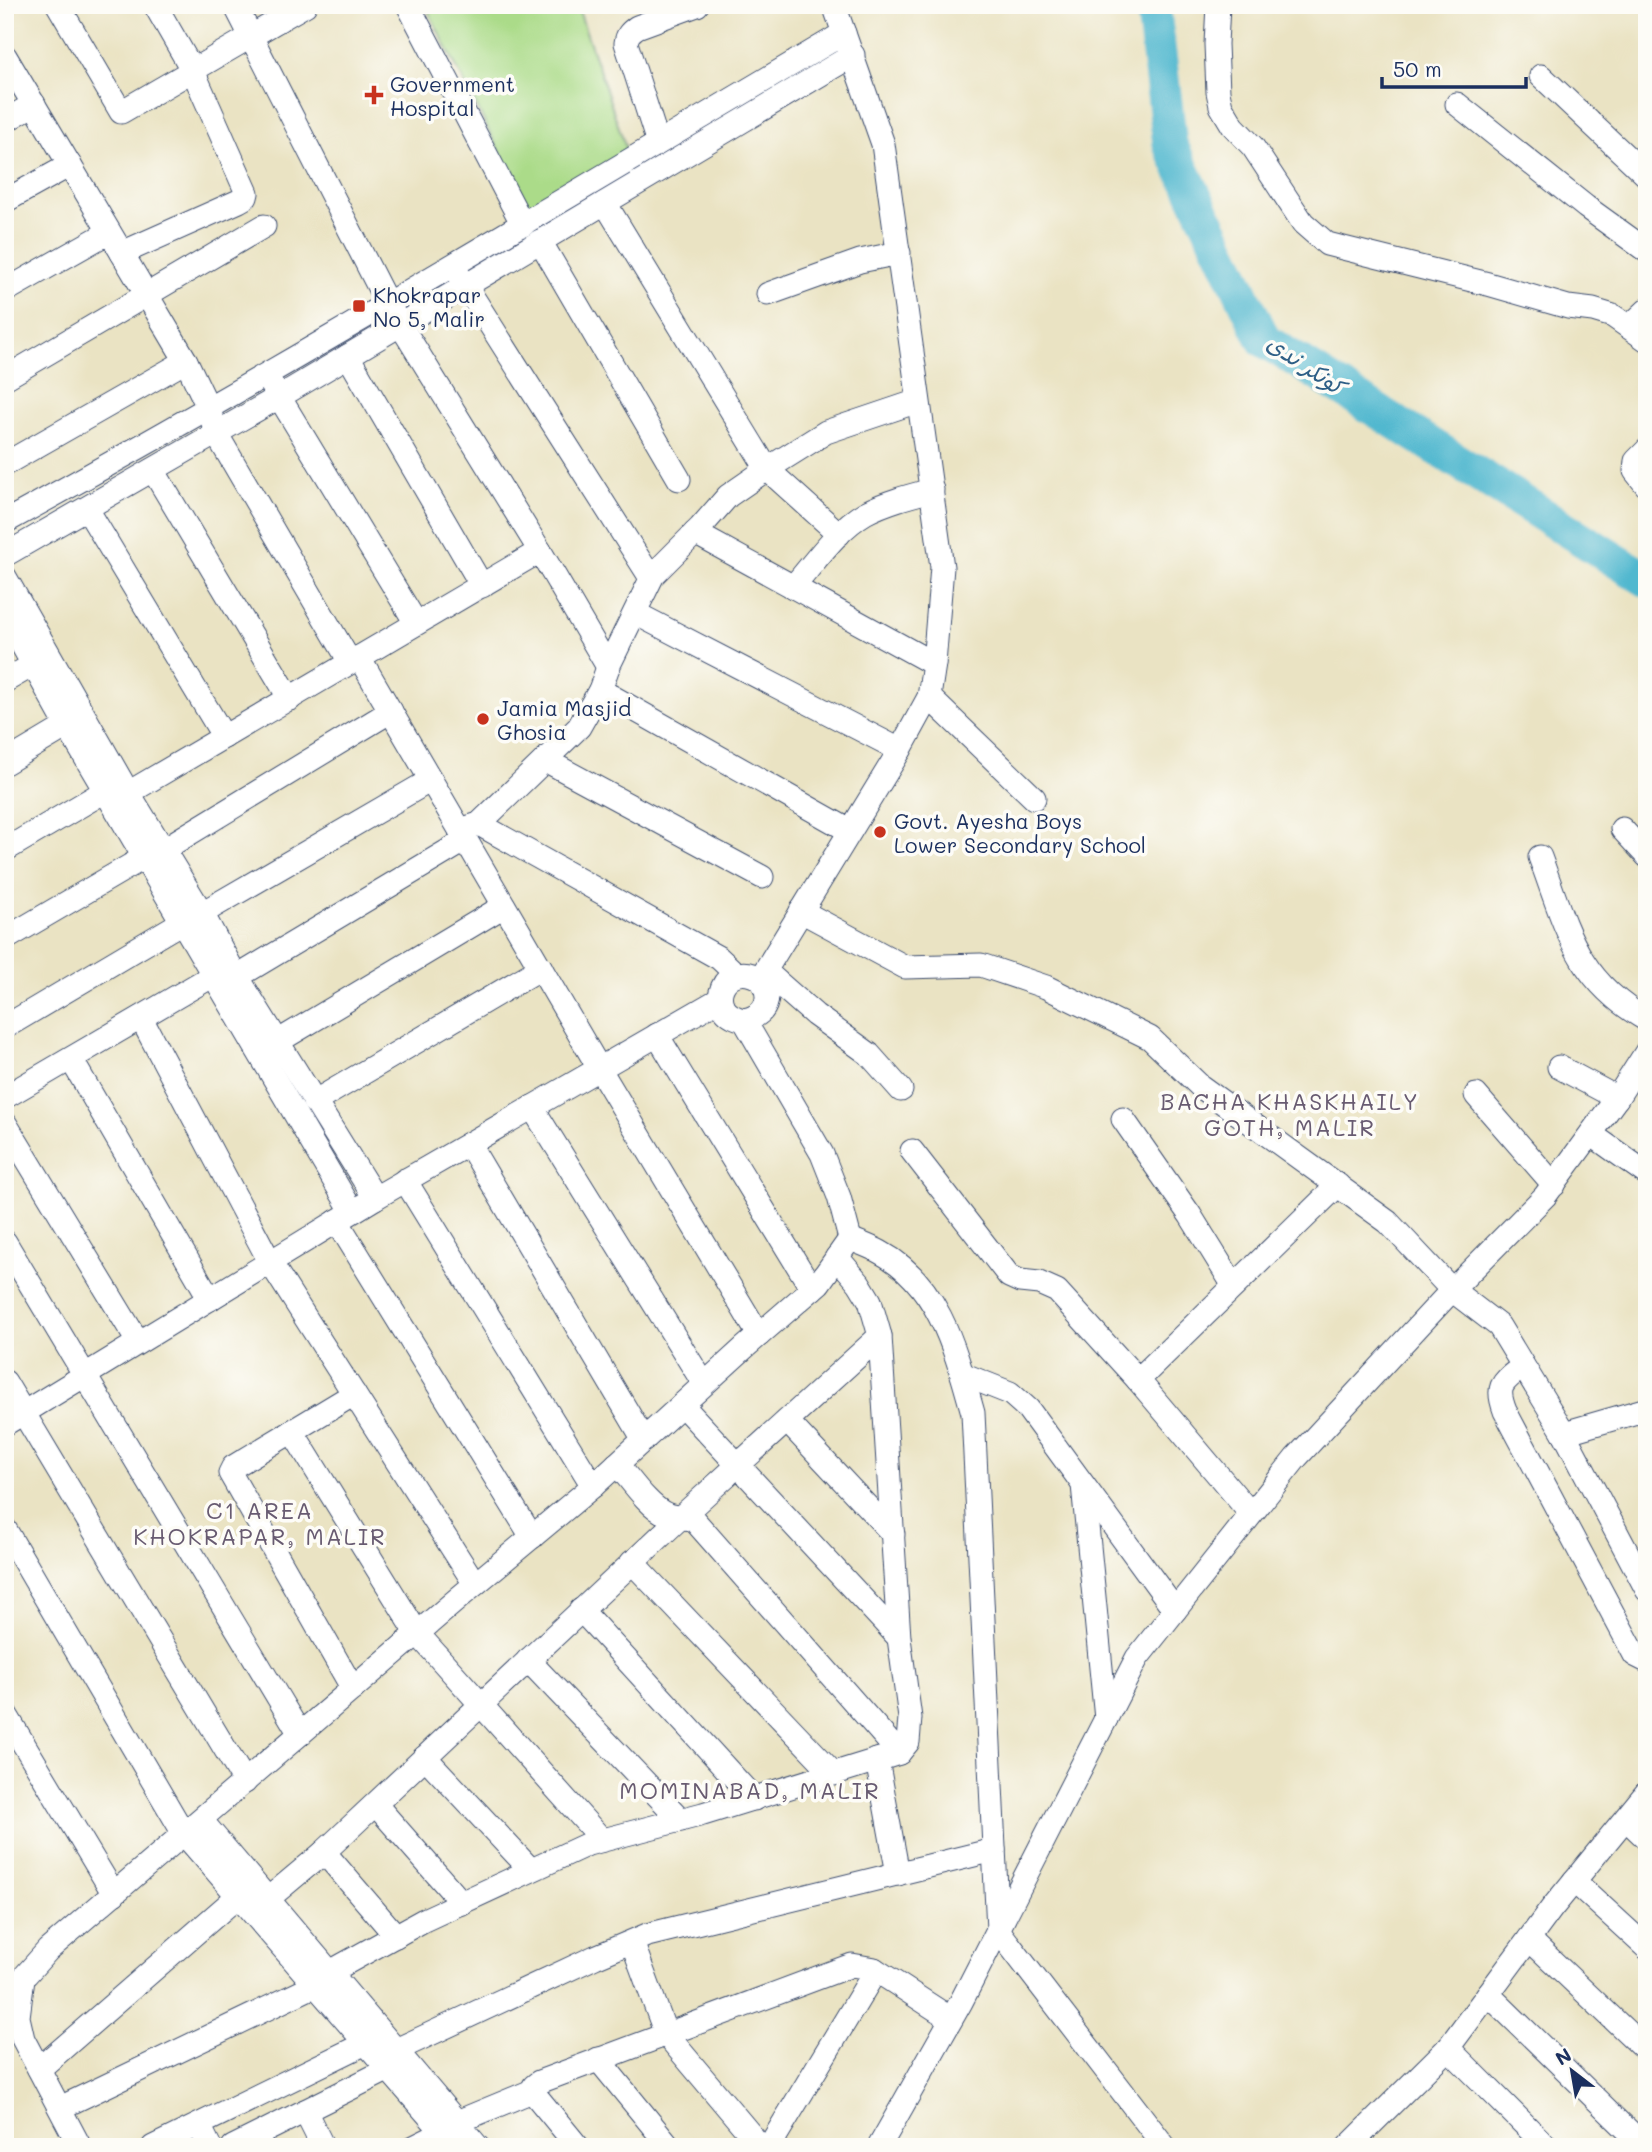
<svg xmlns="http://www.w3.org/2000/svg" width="1652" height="2152" viewBox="0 0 1652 2152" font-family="Mali,'Playpen Sans Arabic',sans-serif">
	<rect width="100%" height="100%" fill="#fdfcf7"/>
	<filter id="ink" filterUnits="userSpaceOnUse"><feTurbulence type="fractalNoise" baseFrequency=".0143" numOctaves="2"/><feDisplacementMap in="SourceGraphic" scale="14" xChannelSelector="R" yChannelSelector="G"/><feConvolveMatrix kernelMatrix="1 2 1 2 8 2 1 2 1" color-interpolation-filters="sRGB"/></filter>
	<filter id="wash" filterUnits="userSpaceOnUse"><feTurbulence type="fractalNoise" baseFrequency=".00686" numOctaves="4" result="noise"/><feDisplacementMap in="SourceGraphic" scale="28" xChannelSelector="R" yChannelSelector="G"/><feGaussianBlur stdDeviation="1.57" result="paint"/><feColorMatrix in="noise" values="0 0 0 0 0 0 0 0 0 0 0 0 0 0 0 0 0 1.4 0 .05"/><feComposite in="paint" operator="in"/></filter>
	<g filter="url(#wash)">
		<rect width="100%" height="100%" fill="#eae3c3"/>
		<polygon fill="#abdb89" stroke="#638574" stroke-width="2" points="425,5 577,5 628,154 530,212"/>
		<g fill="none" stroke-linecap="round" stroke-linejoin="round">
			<polyline stroke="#51b8cf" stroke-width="35" points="1153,5 1170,144 1264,340 1647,580"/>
		</g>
	</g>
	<g filter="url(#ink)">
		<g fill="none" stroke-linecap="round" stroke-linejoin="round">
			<defs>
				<g id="minor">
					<polyline points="58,5 121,112 305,5"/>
					<polyline points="235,5 387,303 540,551 608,667"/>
					<polyline points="408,5 523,225"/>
					<polyline points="1218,5 1216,44 1218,92 1221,106 1233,126 1253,147 1303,223 1327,244 1488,284 1568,307 1593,310 1613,316 1647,340"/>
					<polyline points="5,56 186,361 209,409 216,433 350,662"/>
					<polyline points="1541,76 1647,176"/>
					<polyline points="1457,104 1586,207 1647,251"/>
					<polyline points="5,121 34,104"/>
					<path d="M658 143 626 43C627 35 630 32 637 27L697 5"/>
					<polyline points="5,201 70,165"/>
					<polyline points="605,203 767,469 839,534"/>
					<polyline points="540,241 679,479"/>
					<polyline points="122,253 239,201 246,197 247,193 193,71 155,5"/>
					<polyline points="458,274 651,578"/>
					<polyline points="5,291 109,232"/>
					<polyline points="768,294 860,261 899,253"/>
					<polyline points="1629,327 1647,310"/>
					<polyline points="348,356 482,586"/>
					<polyline points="5,378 264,226"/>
					<polyline points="272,385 416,623"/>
					<polyline points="1647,450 1636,461 1635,471 1647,486"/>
					<polyline points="5,464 186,361"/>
					<polyline points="153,470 290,699"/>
					<polyline points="87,509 224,737"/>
					<path d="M5 522C289 366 565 198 844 33"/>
					<polyline points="695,533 934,664"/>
					<polyline points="5,555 279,397 853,55"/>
					<polyline points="5,577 122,782 202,913 230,965 375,1198"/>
					<path d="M793 587C815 562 836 530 865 513 886 502 909 496 932 490"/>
					<polyline points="635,613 900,750"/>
					<polyline points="5,614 67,726 352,1211"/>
					<polyline points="359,657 599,1068 759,1335"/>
					<polyline points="5,681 45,658"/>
					<polyline points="600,690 850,831"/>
					<polyline points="929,697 1034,798"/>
					<polyline points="545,760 762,877"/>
					<polyline points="5,763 67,726"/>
					<polyline points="130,792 540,551"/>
					<polyline points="479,824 719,958 736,974"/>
					<polyline points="1622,829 1647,856"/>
					<polyline points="460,830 479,824 579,727 600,690 608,667 653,575 700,528 728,496 767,469 826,432 918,401"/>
					<polyline points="164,849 391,711"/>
					<polyline points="5,850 117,784"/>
					<path d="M1540 857C1566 927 1576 980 1647 1020"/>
					<polyline points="801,911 905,967 981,965 1046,987 1150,1038 1200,1086 1388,1222 1452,1290 1499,1326 1564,1433 1647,1590"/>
					<polyline points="202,913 431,780"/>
					<polyline points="5,939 145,857"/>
					<polyline points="765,971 815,1015 869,1054 901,1090"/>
					<polyline points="237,977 466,840"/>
					<polyline points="760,979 900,750 929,697 934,664 942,567 883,144 834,5"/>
					<polyline points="141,1018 270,1262 475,1584"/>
					<polyline points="5,1027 182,922"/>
					<polyline points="657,1035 812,1289"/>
					<polyline points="277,1042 504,906"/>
					<polyline points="71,1059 210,1299"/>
					<polyline points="1559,1067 1617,1098"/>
					<polyline points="1476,1095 1554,1185"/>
					<polyline points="5,1097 224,969"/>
					<polyline points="314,1102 541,968"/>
					<polyline points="532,1107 704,1384"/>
					<polyline points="1123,1119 1190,1215 1234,1286"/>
					<polyline points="5,1123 138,1342"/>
					<polyline points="1591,1134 1647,1174"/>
					<polyline points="469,1144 644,1440"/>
					<polyline points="912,1151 1009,1276 1020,1281 1039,1283 1057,1291 1138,1380 1251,1514"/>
					<polyline points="405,1180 593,1486"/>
					<polyline points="337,1221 532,1537"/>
					<path d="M850 1239C860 1243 871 1247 880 1252 940 1284 956 1353 973 1413L998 1930 1165 2147"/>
					<polyline points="5,1242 300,1734"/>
					<path d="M1523 1366C1503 1382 1495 1385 1505 1411L1635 1655 1647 1661"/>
					<polyline points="962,1374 1010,1393 1028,1409 1175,1610"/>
					<polyline points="1138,1380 1338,1185"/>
					<polyline points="5,1382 245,1782"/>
					<polyline points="682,1405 899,1638"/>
					<polyline points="787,1421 893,1534"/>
					<polyline points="5,1424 375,1198 720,999"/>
					<polyline points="292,1431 417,1633 602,1840"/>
					<polyline points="1564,1433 1647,1409"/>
					<path d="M617 1464C630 1479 649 1507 666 1514 674 1518 685 1517 694 1520L899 1753"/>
					<polyline points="1083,1485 1106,1719"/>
					<polyline points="5,1529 184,1834 456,2147"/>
					<polyline points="632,1562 834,1774"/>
					<polyline points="581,1610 754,1799"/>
					<polyline points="528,1660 681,1820"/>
					<polyline points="353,1689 230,1473 233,1467 354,1394"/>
					<polyline points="5,1713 114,1894"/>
					<polyline points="425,1757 531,1870"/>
					<polyline points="877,1760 898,1874"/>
					<polyline points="376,1805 462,1903"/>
					<polyline points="1626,1819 1647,1839"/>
					<polyline points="201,1820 478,2147"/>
					<polyline points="324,1852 396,1936"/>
					<polyline points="1574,1881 1647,1948"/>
					<polyline points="269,1898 324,1852 682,1516 880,1336"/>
					<polyline points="1529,1939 1647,2051"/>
					<polyline points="632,1942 666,2034 761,2147"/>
					<polyline points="330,1972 424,1920 588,1844 703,1814 877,1760 899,1753 908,1742 910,1718 899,1638 880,1336 870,1301 859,1283 837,1257"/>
					<polyline points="1488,1994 1645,2147"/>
					<polyline points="1448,2048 1547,2147"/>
					<polyline points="396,2050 595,1957 647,1935 994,1850"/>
					<polyline points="598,2059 670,2147"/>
					<polyline points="39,2069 238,1896"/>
					<polyline points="60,2108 316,1985"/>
					<polyline points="305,2111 323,2147"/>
					<polyline points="457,2122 532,2091"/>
					<polyline points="199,2125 210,2147"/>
					<path d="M80 2147 23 2039 18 2017 23 1978 48 1950 461 1596 593 1486 744 1348 819 1283 850 1239 839 1197 822 1154 744 1020C700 1011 725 956 760 979 774 997 766 1016 744 1020"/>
					<polyline points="153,2147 366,2043"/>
					<polyline points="233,2147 389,2069"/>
					<polyline points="414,2147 444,2132"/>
					<polyline points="578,2147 532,2091 534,2086 539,2082 852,1965 874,1969 951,2019"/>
					<polyline points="769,2147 870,1980 874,1969"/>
					<polyline points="879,2147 961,2002 1137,1658 1296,1458 1452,1290 1545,1196 1617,1098 1647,1051"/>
					<polyline points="1348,2147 1448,2048 1552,1908 1647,1792"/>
				</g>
			</defs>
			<use href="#minor" stroke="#3a4a6d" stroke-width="25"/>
			<use href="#minor" stroke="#fff" stroke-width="23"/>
		</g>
	</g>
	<g fill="#c8321e" stroke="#fdfcf7" stroke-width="2.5">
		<path d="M370.5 84.5h7v7h7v7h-7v7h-7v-7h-7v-7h7z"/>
		<rect x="352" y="299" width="14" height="14" rx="3.5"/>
		<circle cx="483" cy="719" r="7"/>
		<circle cx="880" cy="832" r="7"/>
	</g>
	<g text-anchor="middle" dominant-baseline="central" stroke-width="7" stroke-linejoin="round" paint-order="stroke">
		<g font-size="21" fill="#1b2f5e" stroke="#fdfcf7" text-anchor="start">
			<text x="390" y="83">Government<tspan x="390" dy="24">Hospital</tspan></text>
			<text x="373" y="294">Khokrapar<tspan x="373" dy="24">No 5, Malir</tspan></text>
			<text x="497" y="707">Jamia Masjid<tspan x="497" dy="24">Ghosia</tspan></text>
			<text x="894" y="820">Govt. Ayesha Boys<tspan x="894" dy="24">Lower Secondary School</tspan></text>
		</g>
		<g font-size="23" font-style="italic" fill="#2e5f86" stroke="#fdfcf7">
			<text transform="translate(1306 364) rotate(34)">کونکر ندی</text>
		</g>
		<g font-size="23" letter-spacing="2" fill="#685b71" stroke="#fdfcf7">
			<text x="1290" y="1101">BACHA KHASKHAILY<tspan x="1290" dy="26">GOTH, MALIR</tspan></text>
			<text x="260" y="1510">C1 AREA<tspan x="260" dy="26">KHOKRAPAR, MALIR</tspan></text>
			<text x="750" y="1790">MOMINABAD, MALIR</text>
		</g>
	</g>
	<rect width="1652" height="2152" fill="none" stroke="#fdfcf7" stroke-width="28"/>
	<g transform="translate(1572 2071) rotate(329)" stroke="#fdfcf7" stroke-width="5" paint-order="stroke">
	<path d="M0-5L12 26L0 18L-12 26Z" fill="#1b2f5e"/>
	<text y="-10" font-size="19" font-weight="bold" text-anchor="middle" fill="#1b2f5e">N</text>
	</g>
	<path d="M1382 77v10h144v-10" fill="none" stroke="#1b2f5e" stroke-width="3.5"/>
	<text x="1393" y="77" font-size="21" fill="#1b2f5e" stroke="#fdfcf7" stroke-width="5" paint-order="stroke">50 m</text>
</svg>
